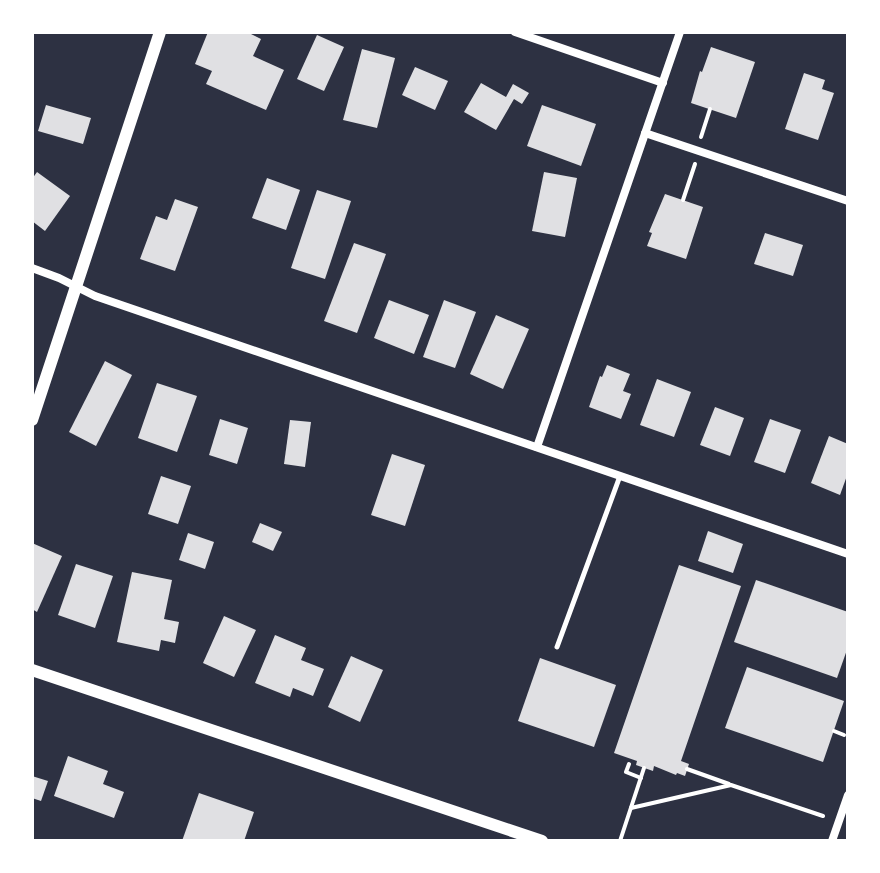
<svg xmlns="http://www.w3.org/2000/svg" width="880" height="873" viewBox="0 0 880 873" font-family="Helvetica,sans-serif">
	<rect width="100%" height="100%" fill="#2d3142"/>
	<g fill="#e0e0e3">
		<polygon points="208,32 247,32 261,39 253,56 284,70 266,110 206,84 212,71 195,64"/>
		<polygon points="317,35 344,47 324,91 297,79"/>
		<polygon points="711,47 755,62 736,118 691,103 700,71 702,72"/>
		<polygon points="362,49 395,58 377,128 343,120"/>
		<polygon points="415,67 448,81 435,110 402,95"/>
		<polygon points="804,73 825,80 822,89 834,93 818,140 785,129"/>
		<polygon points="481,83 506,97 513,84 529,93 522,104 514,99 496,130 464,112"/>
		<polygon points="46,105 91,118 83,144 38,131"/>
		<polygon points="542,105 596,124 581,166 527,146"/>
		<polygon points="37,172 70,196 45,231 32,221 32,179"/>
		<polygon points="544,172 577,178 565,237 532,231"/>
		<polygon points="267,178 300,190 286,230 252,218"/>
		<polygon points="317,190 351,201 325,279 291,268"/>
		<polygon points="665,194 703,207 686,259 647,246 652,233 649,232"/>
		<polygon points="175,199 198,207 175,271 140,259 156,216 167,220"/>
		<polygon points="765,233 803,245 793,276 754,264"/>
		<polygon points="354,243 386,254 357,333 324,321"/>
		<polygon points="389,300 429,315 414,354 374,338"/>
		<polygon points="444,300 476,312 455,368 423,357"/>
		<polygon points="496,315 529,329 503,389 470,374"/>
		<polygon points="105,361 132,375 96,446 69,432"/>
		<polygon points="607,365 630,374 623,391 631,394 621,419 589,407 600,376 602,377"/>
		<polygon points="657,379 691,392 674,437 640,425"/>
		<polygon points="157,383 197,396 177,452 138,438"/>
		<polygon points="715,407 744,418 730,456 700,445"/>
		<polygon points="220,419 248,428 237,464 209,455"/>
		<polygon points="770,419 801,430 785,473 754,462"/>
		<polygon points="290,420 311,422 305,467 284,464"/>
		<polygon points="829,436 848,444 848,473 840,495 811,483"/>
		<polygon points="392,454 425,465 405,526 371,515"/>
		<polygon points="161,476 191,486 178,524 148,514"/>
		<polygon points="260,523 282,532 273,551 252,542"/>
		<polygon points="708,531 743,544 733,573 698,561"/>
		<polygon points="188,533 214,542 205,569 179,560"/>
		<polygon points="32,543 62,556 37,612 32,609"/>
		<polygon points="76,564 113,576 95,628 58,615"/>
		<polygon points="679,565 741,586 681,761 689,764 685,776 677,773 676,775 654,766 653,771 636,765 637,761 614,753"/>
		<polygon points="132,572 172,580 164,619 179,622 175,643 161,640 159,651 117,642"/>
		<polygon points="756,580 848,612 848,647 837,678 734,642"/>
		<polygon points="224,616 256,630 234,677 203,663"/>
		<polygon points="275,635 306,648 301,660 324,669 313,696 293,688 290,697 255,683"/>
		<polygon points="351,656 383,670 360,722 328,707"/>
		<polygon points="540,658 616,685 594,747 518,721"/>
		<polygon points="747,667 844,701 823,762 725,728"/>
		<polygon points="68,756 108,771 103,784 124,792 114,818 54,796"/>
		<polygon points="32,776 48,781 41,801 32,798"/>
		<polygon points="199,793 254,812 244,841 182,841"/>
	</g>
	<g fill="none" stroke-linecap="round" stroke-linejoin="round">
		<g stroke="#fff" stroke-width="4">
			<polyline points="701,137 710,109"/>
			<polyline points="683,200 695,164"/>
			<polyline points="834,731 844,735"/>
			<polyline points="629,764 626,772 641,778"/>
			<polyline points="687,769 729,784"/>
			<polyline points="631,808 731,785 823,816"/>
			<polyline points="620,841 644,768"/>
		</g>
		<polyline stroke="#fff" stroke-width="5" points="557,647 620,476"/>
		<g stroke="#fff" stroke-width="8">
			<polyline points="515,32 663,83"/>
			<polyline points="645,133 848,201"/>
			<polyline points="32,268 59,278 95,296 848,554"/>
			<polyline points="537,447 680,32"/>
			<polyline points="832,841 848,795"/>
		</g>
		<g stroke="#fff" stroke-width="12">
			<polyline points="32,420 160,32"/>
			<polyline points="32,670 542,841"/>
		</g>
	</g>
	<rect width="880" height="873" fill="none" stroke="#ffffff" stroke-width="68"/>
</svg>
